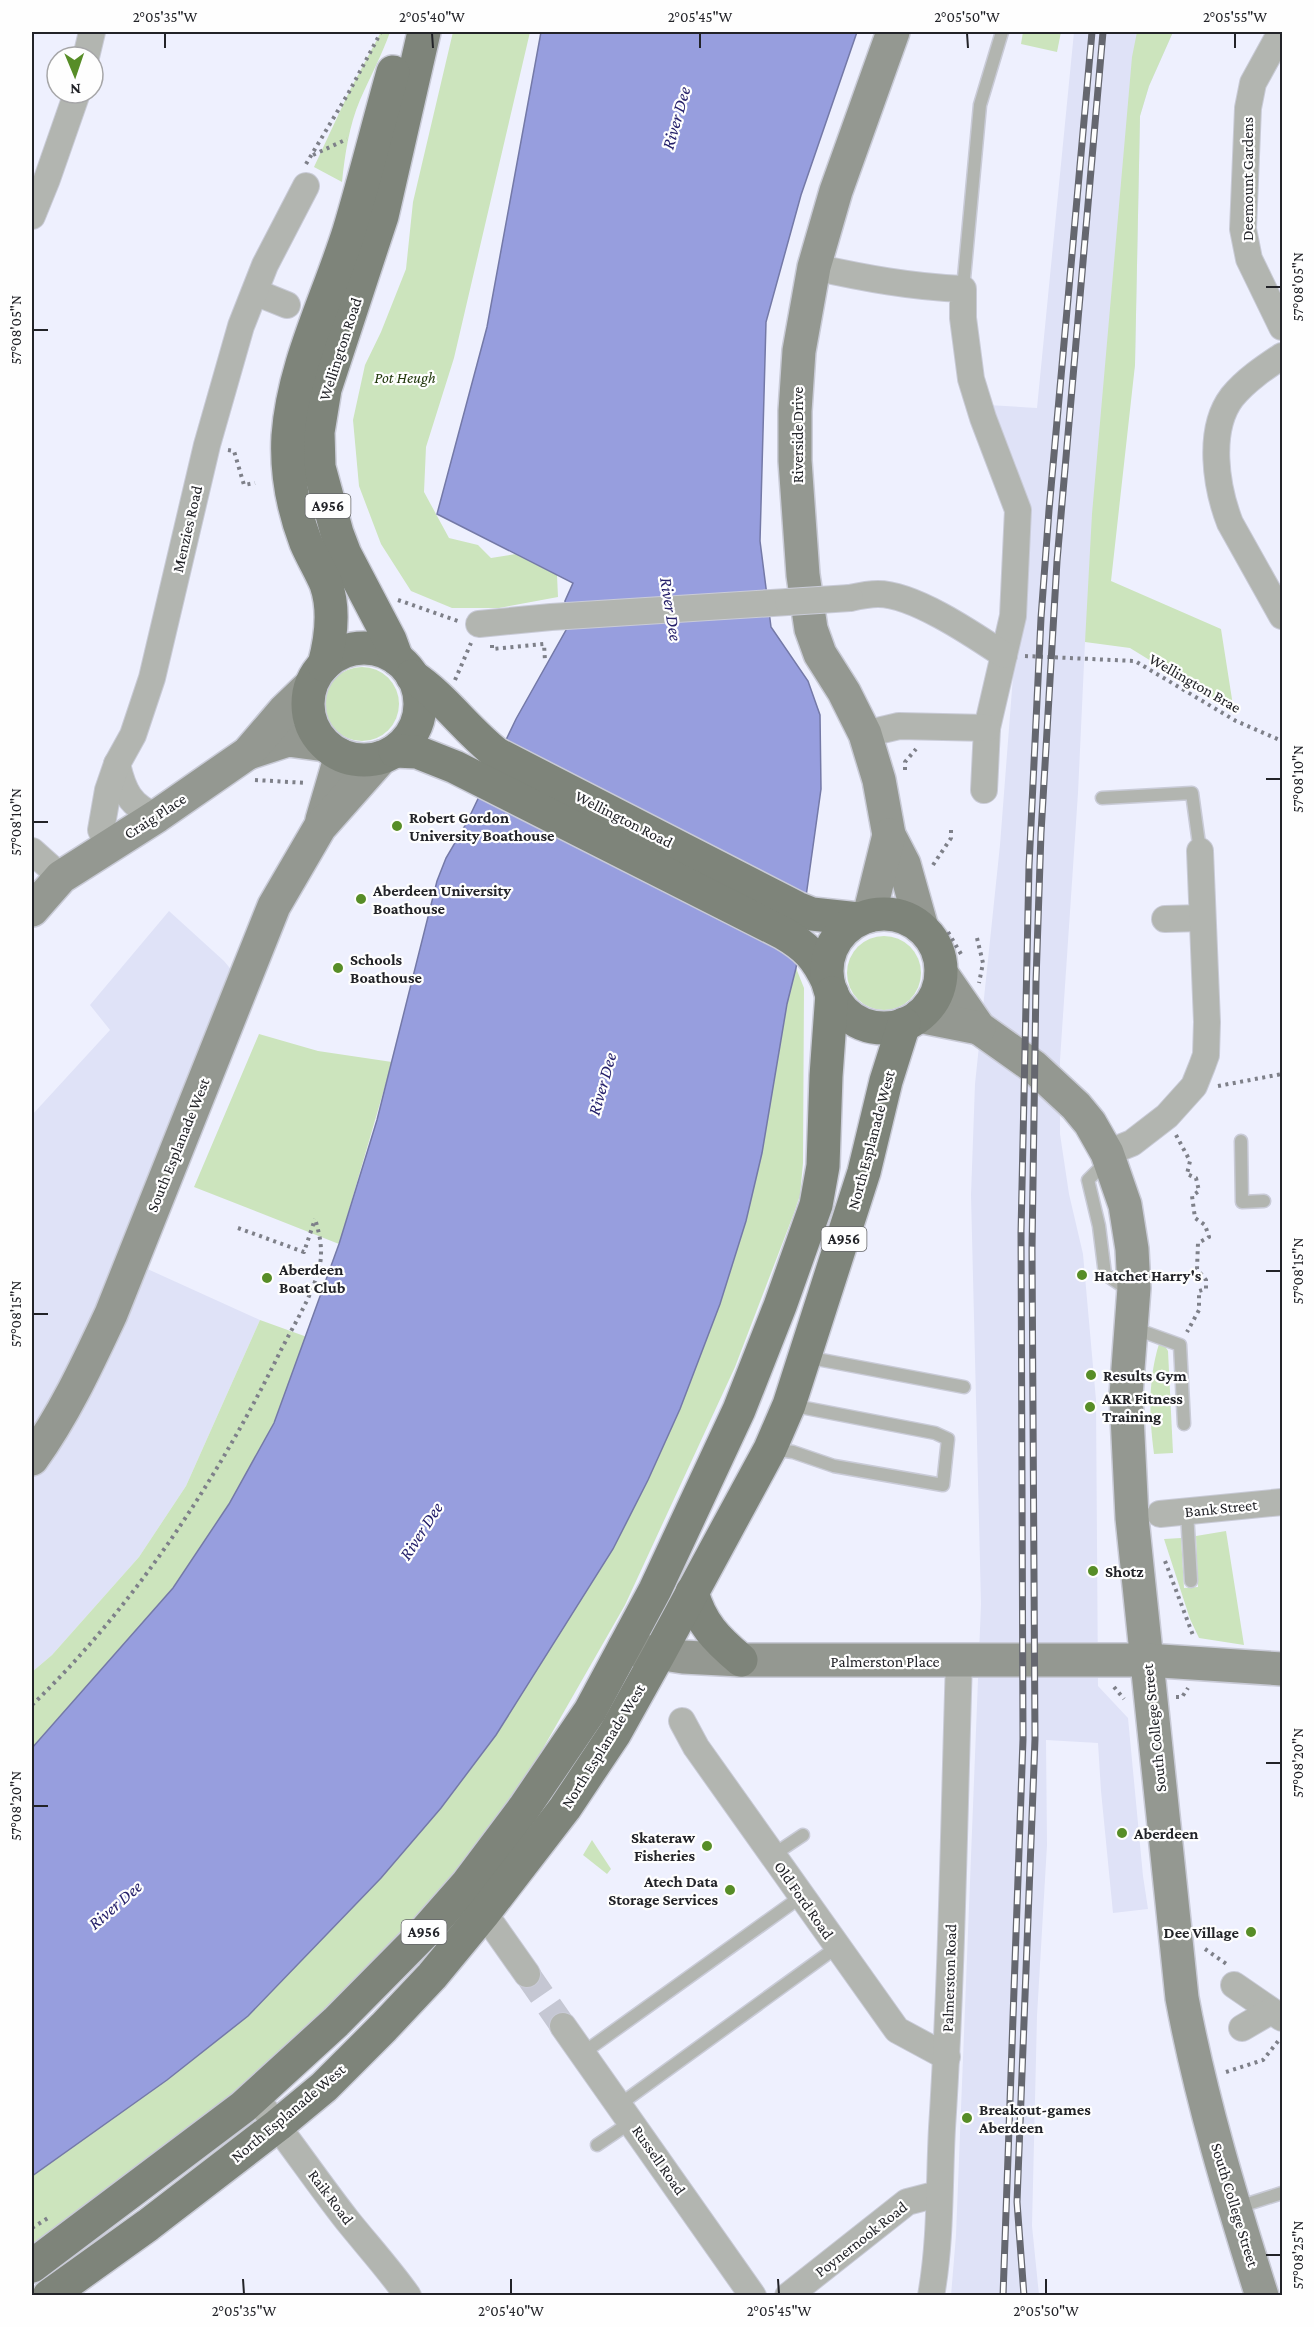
<svg xmlns="http://www.w3.org/2000/svg" width="1314" height="2327" viewBox="0 0 1314 2327" font-family="'Crimson Pro',serif">
	<rect width="100%" height="100%" fill="#eef0fe"/>
	<g fill="#dfe2f7">
		<polygon points="1074,32 1173,32 1149,86 1140,116 1135,365 1085,642 1078,793 1060,1060 1060,1134 1069,1194 1083,1254 1096,1400 1098,1686 1128,1718 1143,1876 1148,1909 1113,1913 1101,1791 1098,1743 1046,1740 1047,1845 1037,2016 1032,2226 1039,2295 951,2296 956,2235 981,1604 971,1195 975,1084 1000,845 1026,508 988,405 1037,408"/>
		<polygon points="169,911 224,961 243,984 132,1262 260,1320 186,1486 139,1557 52,1655 32,1672 32,1115 110,1030 90,1005"/>
	</g>
	<g fill="#cce4bd">
		<path d="M381 32H390C382 55 370 77 360 100 349 126 345 154 342 182L314 167 349 92Z"/>
		<polygon points="453,32 530,32 454,358 426,447 424,492 449,538 478,545 491,558 516,554 557,575 558,597 499,608 452,608 411,591 381,544 359,486 353,420 365,365 381,332 406,269 413,202"/>
		<polygon points="1023,32 1061,32 1057,52 1021,44"/>
		<polygon points="1137,32 1173,32 1149,86 1140,116 1135,365 1111,581 1221,629 1234,712 1130,648 1085,642 1092,514 1132,57"/>
		<circle cx="362" cy="704" r="37"/>
		<circle cx="884" cy="973" r="37"/>
		<polygon points="796,968 804,988 803,1163 800,1195 794,1213 735,1367 625,1605 506,1813 445,1888 272,2066 32,2248 32,2176 167,2080 248,2016 381,1878 441,1808 496,1735 613,1549 648,1480 680,1409 746,1221 762,1153 787,1004"/>
		<polygon points="259,1034 318,1051 392,1062 339,1244 194,1187"/>
		<polygon points="260,1320 307,1337 274,1423 229,1504 173,1588 32,1748 32,1672 52,1655 139,1557 186,1486"/>
		<path d="M1163 1343 1168 1351 1173 1453 1154 1454C1149 1417 1148 1379 1159 1344Z"/>
		<polygon points="1226,1531 1244,1645 1199,1638 1190,1619 1164,1539 1181,1538 1184,1588 1198,1587 1196,1536"/>
		<polygon points="592,1840 611,1869 607,1874 583,1855"/>
	</g>
	<polygon fill="#979ede" stroke="#7479a7" stroke-width="1.5" points="541,32 857,32 801,195 766,322 760,541 771,627 808,681 820,715 821,789 796,968 787,1004 762,1153 746,1221 720,1304 680,1409 648,1480 613,1549 496,1735 441,1808 381,1878 248,2016 167,2080 32,2176 32,1748 173,1588 229,1504 274,1423 339,1244 377,1120 437,881 446,858 466,824 516,719 566,630 565,601 573,583 437,514 487,327"/>
	<g fill="none" stroke-linecap="round" stroke-linejoin="round">
		<polyline stroke="#c5c7d3" stroke-width="26" stroke-dasharray="26 13" stroke-linecap="butt" points="527,1974 563,2026"/>
		<defs>
			<g id="lane">
				<polyline points="963,289 980,105 1002,32"/>
				<polyline points="1102,798 1192,793 1200,851"/>
				<polyline points="1241,1141 1242,1202 1264,1201"/>
				<polyline points="1108,1160 1088,1180 1099,1226 1105,1274 1130,1291"/>
				<polyline points="1133,1328 1180,1345 1184,1424"/>
				<polyline points="806,1357 964,1387"/>
				<polyline points="771,1449 793,1452 834,1466 943,1485 948,1439 935,1433 790,1405"/>
				<polyline points="1187,1512 1191,1581"/>
				<polyline points="773,1855 803,1835"/>
				<polyline points="583,2053 802,1896"/>
				<polyline points="619,2105 837,1947"/>
				<polyline points="597,2145 631,2122"/>
				<polyline points="1235,2208 1282,2193"/>
			</g>
			<g id="street">
				<polyline points="1281,32 1253,83 1248,108 1243,229 1249,259 1282,327"/>
				<polyline points="86,57 92,32"/>
				<polyline points="32,216 47,179 77,93"/>
				<path d="M814 267C864 278 912 287 963 289V318L971 379 983 418 1018 510 1013 616 987 728 984 790"/>
				<polyline points="255,292 287,305"/>
				<path d="M1282 356C1264 368 1246 380 1232 397 1207 430 1216 487 1230 523L1282 616"/>
				<path d="M850 598C859 596 869 594 878 594 914 594 974 635 1004 655"/>
				<polyline points="479,624 551,617 788,602"/>
				<polyline points="865,734 899,726 987,728"/>
				<path d="M117 764C123 790 130 807 157 816"/>
				<polyline points="108,846 101,830 108,790 117,764 133,735 152,678 207,445 241,326 265,265 306,186"/>
				<polyline points="32,851 61,877"/>
				<polyline points="1165,919 1202,918"/>
				<polyline points="1107,1153 1132,1143 1167,1116 1194,1086 1202,1066 1206,1055 1207,1022 1200,851"/>
				<polyline points="1160,1514 1282,1502"/>
				<polyline points="682,1721 696,1747 897,2030 947,2057"/>
				<polyline points="484,1913 527,1974"/>
				<polyline points="1234,1985 1282,2018"/>
				<polyline points="563,2026 753,2296"/>
				<polyline points="1242,2028 1271,2011"/>
				<path d="M255 2097C287 2137 315 2179 347 2220 367 2245 389 2269 408 2296"/>
				<polyline points="788,2296 907,2202 938,2194"/>
				<path d="M931 2296C941 2240 939 2184 942 2128 952 1973 954 1817 959 1661"/>
			</g>
			<g id="secondary">
				<polyline points="893,32 836,191 814,267 799,351 795,411 795,461 803,575 811,629 820,654 844,692 865,734 879,780 889,835 904,864 922,928"/>
				<polyline points="248,753 288,740 325,745"/>
				<polyline points="322,820 341,755"/>
				<polyline points="32,910 61,877 157,816 248,753 284,711 311,685"/>
				<polyline points="869,916 889,835"/>
				<path d="M941 973 979 1028 1034 1067 1076 1106 1090 1123 1107 1153 1125 1205 1132 1249 1134 1288 1126 1395 1132 1518 1182 1998C1201 2099 1231 2198 1262 2296"/>
				<polyline points="919,1016 979,1028"/>
				<path d="M32 1459C64 1415 88 1363 111 1314L274 906 320 827 382 757"/>
				<polyline points="624,1648 683,1657 741,1660 1146,1660 1282,1669"/>
			</g>
			<g id="primary">
				<circle cx="364" cy="704" r="56"/>
				<polyline points="397,659 390,640 345,554 337,533 319,467 318,432 325,389 382,216 424,32"/>
				<path d="M324 665C331 639 335 610 326 584 320 570 312 557 306 543 293 509 286 472 288 436 293 365 328 298 349 231 365 178 378 125 393 72"/>
				<path d="M412 676C445 698 466 730 497 754L797 908 812 914 859 919"/>
				<path d="M395 751 417 752 455 767 783 933C807 947 816 957 828 982"/>
				<circle cx="884" cy="971" r="57"/>
				<path d="M692 1592C701 1624 716 1639 741 1660"/>
				<polyline points="32,2266 243,2107 336,2022 423,1934 467,1884 524,1808 590,1711 655,1590 739,1410 780,1306 816,1205 823,1166 826,1076 832,993"/>
				<polyline points="49,2296 148,2225 278,2125 324,2087 384,2027 432,1976 484,1913 565,1808 615,1733 659,1654 770,1449 789,1405 864,1172 886,1081 904,1024"/>
			</g>
		</defs>
		<use href="#lane" stroke="#c9cbd7" stroke-width="15"/>
		<use href="#street" stroke="#c9cbd7" stroke-width="28"/>
		<use href="#secondary" stroke="#c9cbd7" stroke-width="36"/>
		<use href="#primary" stroke="#c9cbd7" stroke-width="36"/>
		<g stroke="#7e8089" stroke-width="4" stroke-dasharray="3 4.5" stroke-linecap="butt">
			<polyline points="313,155 347,139"/>
			<polyline points="306,164 349,92 381,32"/>
			<polyline points="228,450 234,451 244,485 255,483"/>
			<polyline points="398,600 458,621"/>
			<polyline points="492,645 492,649 544,644 545,661"/>
			<polyline points="1025,656 1135,661 1236,721 1282,741"/>
			<polyline points="455,680 471,643"/>
			<polyline points="905,770 905,762 916,749"/>
			<polyline points="255,780 307,783"/>
			<polyline points="933,865 951,838 951,828"/>
			<polyline points="948,932 961,954"/>
			<polyline points="977,938 983,963 979,983"/>
			<polyline points="1218,1086 1282,1074"/>
			<polyline points="1176,1135 1190,1161 1187,1174 1196,1178 1199,1191 1192,1196 1195,1218 1205,1225 1209,1237 1198,1243 1197,1269 1206,1280 1206,1289 1199,1291 1199,1310 1187,1332"/>
			<polyline points="238,1228 304,1252 315,1219"/>
			<polyline points="1165,1561 1194,1638"/>
			<polyline points="1114,1687 1124,1699"/>
			<polyline points="1176,1697 1182,1697 1188,1688"/>
			<path d="M32 1705C134 1607 217 1480 279 1354 292 1328 308 1303 317 1276 324 1256 321 1238 315 1219"/>
			<polyline points="1205,1949 1228,1965"/>
			<polyline points="1226,2072 1263,2060 1279,2040"/>
			<polyline points="32,2228 48,2218"/>
		</g>
		<use href="#lane" stroke="#b2b5b0" stroke-width="12"/>
		<use href="#street" stroke="#b2b5b0" stroke-width="26"/>
		<use href="#secondary" stroke="#949891" stroke-width="33"/>
		<use href="#primary" stroke="#7e847a" stroke-width="33"/>
		<defs>
			<g id="rail">
				<polyline points="1003,2296 1023,1739 1021,1232 1029,866 1041,618 1049,510 1092,32"/>
				<polyline points="1024,2296 1017,2202 1035,1739 1032,1250 1036,981 1041,833 1057,561 1103,32"/>
			</g>
		</defs>
		<use href="#rail" stroke="#65676f" stroke-width="7"/>
		<use href="#rail" stroke="#fefefe" stroke-width="4.5" stroke-dasharray="14" stroke-linecap="butt"/>
		<defs>
			<polyline id="street-bridge" points="788,602 850,598"/>
		</defs>
		<use href="#street-bridge" stroke="#c9cbd7" stroke-width="28" stroke-linecap="butt"/>
		<use href="#street-bridge" stroke="#b2b5b0" stroke-width="26"/>
	</g>
	<path fill="none" stroke="#222328" stroke-width="2" d="M165 33V48M432 33 433 48M700 33V48M967 33 968 48M1235 33V48M1266 287H1281M33 330H48M1266 779H1281M33 822H48M1266 1271H1281M33 1314H48M1266 1763H1281M33 1806H48M1266 2255H1281M243 2279 244 2294M511 2279V2294M778 2279 779 2294M1046 2279V2294"/>
	<g fill="#578d27" stroke="#fefefe" stroke-width="2">
		<circle cx="397" cy="826" r="6"/>
		<circle cx="361" cy="899" r="6"/>
		<circle cx="338" cy="968" r="6"/>
		<circle cx="1082" cy="1275" r="6"/>
		<circle cx="267" cy="1278" r="6"/>
		<circle cx="1091" cy="1375" r="6"/>
		<circle cx="1090" cy="1407" r="6"/>
		<circle cx="1093" cy="1571" r="6"/>
		<circle cx="1122" cy="1833" r="6"/>
		<circle cx="707" cy="1846" r="6"/>
		<circle cx="730" cy="1890" r="6"/>
		<circle cx="1251" cy="1932" r="6"/>
		<circle cx="967" cy="2118" r="6"/>
	</g>
	<g text-anchor="middle" dominant-baseline="central" stroke-width="4.5" stroke-linejoin="round" paint-order="stroke">
		<g fill="#fefefe" stroke="#646568" stroke-width="1.5">
			<rect x="305.5" y="494" width="45" height="24" rx="4.5"/>
			<rect x="821.5" y="1227" width="45" height="24" rx="4.5"/>
			<rect x="401.5" y="1920" width="45" height="24" rx="4.5"/>
		</g>
		<g font-size="15" font-weight="bold" fill="#222328">
			<text x="328" y="506">A956</text>
			<text x="844" y="1239">A956</text>
			<text x="424" y="1932">A956</text>
		</g>
		<g font-size="16" fill="#222328" stroke="#fefefe">
			<text transform="translate(1247 179) rotate(-90)">Deemount Gardens</text>
			<text transform="translate(340 349) rotate(-72)">Wellington Road</text>
			<text transform="translate(797 435) rotate(-90)">Riverside Drive</text>
			<text transform="translate(187 529) rotate(-77)">Menzies Road</text>
			<text transform="translate(1195 683) rotate(30)">Wellington Brae</text>
			<text transform="translate(155 816) rotate(-33)">Craig Place</text>
			<text transform="translate(624 819) rotate(27)">Wellington Road</text>
			<text transform="translate(871 1140) rotate(-75)">North Esplanade West</text>
			<text transform="translate(178 1145) rotate(-68)">South Esplanade West</text>
			<text transform="translate(1221 1508) rotate(-6)">Bank Street</text>
			<text x="885" y="1661">Palmerston Place</text>
			<text transform="translate(1154 1728) rotate(-96)">South College Street</text>
			<text transform="translate(603 1746) rotate(-58)">North Esplanade West</text>
			<text transform="translate(804 1900) rotate(55)">Old Ford Road</text>
			<text transform="translate(949 1978) rotate(-88)">Palmerston Road</text>
			<text transform="translate(288 2113) rotate(-40)">North Esplanade West</text>
			<text transform="translate(659 2160) rotate(55)">Russell Road</text>
			<text transform="translate(331 2197) rotate(53)">Raik Road</text>
			<text transform="translate(1235 2205) rotate(73)">South College Street</text>
			<text transform="translate(861 2239) rotate(-38)">Poynernook Road</text>
		</g>
		<g font-size="16" font-style="italic" fill="#22390d" stroke="#fefefe">
			<text x="405" y="377">Pot Heugh</text>
		</g>
		<g font-size="16" font-weight="bold" fill="#222328" stroke="#fefefe" text-anchor="start">
			<text x="409" y="817">Robert Gordon<tspan x="409" dy="18">University Boathouse</tspan></text>
			<text x="373" y="890">Aberdeen University<tspan x="373" dy="18">Boathouse</tspan></text>
			<text x="350" y="959">Schools<tspan x="350" dy="18">Boathouse</tspan></text>
			<text x="279" y="1269">Aberdeen<tspan x="279" dy="18">Boat Club</tspan></text>
			<text x="1094" y="1275">Hatchet Harry's</text>
			<text x="1103" y="1375">Results Gym</text>
			<text x="1102" y="1398">AKR Fitness<tspan x="1102" dy="18">Training</tspan></text>
			<text x="1105" y="1571">Shotz</text>
			<text x="1134" y="1833">Aberdeen</text>
			<text x="695" y="1837" text-anchor="end">Skateraw<tspan x="695" dy="18">Fisheries</tspan></text>
			<text x="718" y="1881" text-anchor="end">Atech Data<tspan x="718" dy="18">Storage Services</tspan></text>
			<text x="1239" y="1932" text-anchor="end">Dee Village</text>
			<text x="979" y="2109">Breakout-games<tspan x="979" dy="18">Aberdeen</tspan></text>
		</g>
		<g font-size="18" font-style="italic" fill="#25206a" stroke="#fefefe">
			<text transform="translate(676 118) rotate(-74)">River Dee</text>
			<text transform="translate(671 609) rotate(81)">River Dee</text>
			<text transform="translate(602 1084) rotate(-74)">River Dee</text>
			<text transform="translate(421 1531) rotate(-57)">River Dee</text>
			<text transform="translate(115 1905) rotate(-41)">River Dee</text>
		</g>
	</g>
	<rect width="1314" height="2327" fill="none" stroke="#fefefe" stroke-width="66"/>
	<g transform="translate(75 75) rotate(178)"><circle r="28" fill="#fefefe" stroke="#a6a6a8" stroke-width="1.5"/>
	<path d="M0-4.5L10 22L0 15L-10 22Z" fill="#578d27"/>
	<text y="-9" font-size="16" font-weight="bold" text-anchor="middle" fill="#222328">N</text>
	</g>
	<rect x="33" y="33" width="1248" height="2261" fill="none" stroke="#222328" stroke-width="2"/>
	<g font-size="15" text-anchor="middle" fill="#222328">
		<text x="165" y="22">2°05'35"W</text>
		<text x="432" y="22">2°05'40"W</text>
		<text x="700" y="22">2°05'45"W</text>
		<text x="967" y="22">2°05'50"W</text>
		<text x="1235" y="22">2°05'55"W</text>
		<text transform="translate(1298 287) rotate(-90)" y="5">57°08'05"N</text>
		<text transform="translate(16 330) rotate(-90)" y="5">57°08'05"N</text>
		<text transform="translate(1298 779) rotate(-90)" y="5">57°08'10"N</text>
		<text transform="translate(16 822) rotate(-90)" y="5">57°08'10"N</text>
		<text transform="translate(1298 1271) rotate(-90)" y="5">57°08'15"N</text>
		<text transform="translate(16 1314) rotate(-90)" y="5">57°08'15"N</text>
		<text transform="translate(1298 1763) rotate(-90)" y="5">57°08'20"N</text>
		<text transform="translate(16 1806) rotate(-90)" y="5">57°08'20"N</text>
		<text transform="translate(1298 2255) rotate(-90)" y="5">57°08'25"N</text>
		<text x="244" y="2316">2°05'35"W</text>
		<text x="511" y="2316">2°05'40"W</text>
		<text x="779" y="2316">2°05'45"W</text>
		<text x="1046" y="2316">2°05'50"W</text>
	</g>
</svg>
